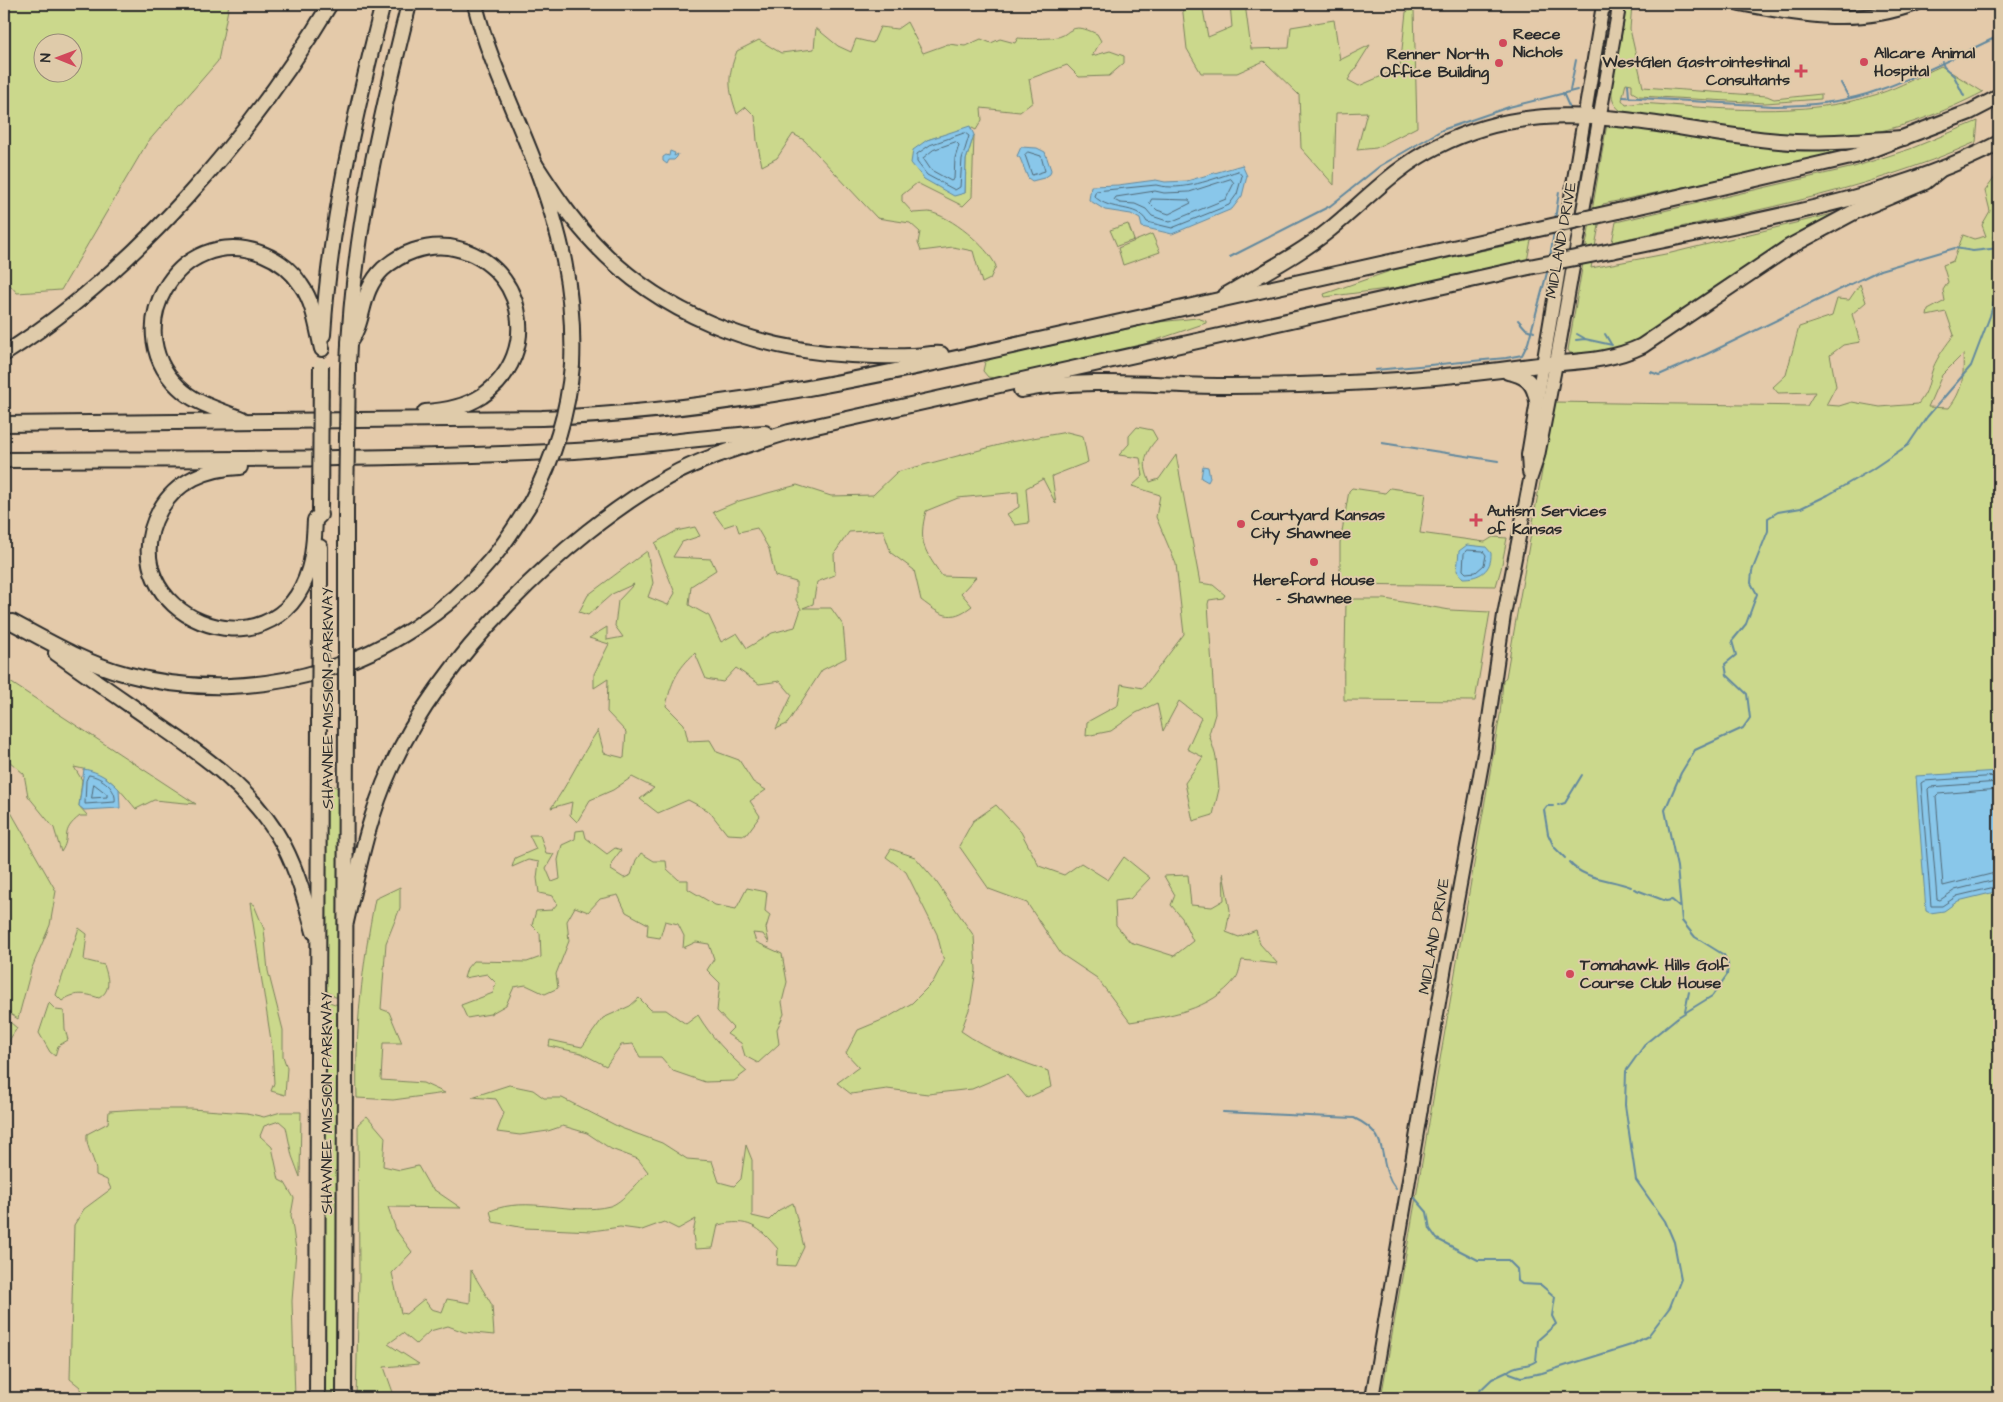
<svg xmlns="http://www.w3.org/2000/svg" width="2003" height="1402" viewBox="0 0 2003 1402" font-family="'Architects Daughter',sans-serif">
	<rect width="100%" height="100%" fill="#e4caaa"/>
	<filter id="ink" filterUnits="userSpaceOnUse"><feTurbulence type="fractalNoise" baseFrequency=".02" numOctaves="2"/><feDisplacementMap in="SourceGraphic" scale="10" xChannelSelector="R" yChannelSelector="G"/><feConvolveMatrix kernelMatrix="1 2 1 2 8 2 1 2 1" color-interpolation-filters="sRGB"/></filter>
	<g filter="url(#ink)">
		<g fill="#cbd88c" stroke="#7b825c" fill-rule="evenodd">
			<path d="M4 4H229L218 61 147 143 61 290 17 293 4 278ZM42 42H72V72H42Z"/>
			<polygon points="1182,4 1202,4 1208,37 1232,27 1230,4 1245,4 1251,49 1289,48 1291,27 1334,20 1340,60 1370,45 1348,80 1359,86 1400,68 1406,12 1414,9 1417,127 1376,148 1357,150 1367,112 1336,113 1334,185 1301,148 1299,95 1264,61 1237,73 1201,73 1187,49"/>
			<path d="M1628 4H1632L1630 29 1643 87 1767 96 1774 99 1821 94V99L1765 103 1639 96 1632 92V84L1626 83 1622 100 1626 105 1639 103C1719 108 1800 119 1878 94 1900 87 1921 75 1941 66L1983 92C1944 112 1898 131 1854 135 1778 142 1703 125 1628 114 1621 112 1616 108 1613 101 1608 89 1621 28 1624 11Z"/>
			<path d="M907 22 923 53 948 44 965 46 981 39 991 43 1000 39 1015 43 1018 38C1026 39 1055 39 1061 36 1065 35 1068 31 1071 30 1079 25 1090 31 1097 34L1101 41 1092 56 1110 51 1124 56V63L1109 76 1079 77 1067 65 1029 79 1033 102 1020 112 981 108 982 120 976 130 970 127 927 140 965 193 966 160 974 135 972 197 963 206 917 183 902 195V201L913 213C918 213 924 212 929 212 951 216 987 246 996 266L990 279 982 283 973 251 953 247 921 251 918 243 920 232 910 223 877 218 804 140 793 134 777 158 762 166 757 141 755 116 746 107 737 114C728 88 727 77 737 51L759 40 781 53 814 49 816 28 838 46 851 52 856 39 873 43 880 27 897 29Z"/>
			<path d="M1978 121 1976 142C1860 194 1735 214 1612 242L1616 222 1854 167 1910 149Z"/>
			<polygon points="1607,124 1776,147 1848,148 1797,163 1603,204 1591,268 1671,253 1845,211 1635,344 1606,353 1570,353 1568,350"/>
			<path d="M1998 173 1999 207 1993 244H1999V1398H1381L1500 715 1503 681 1506 677 1554 402 1807 406 1815 392 1778 393 1773 387 1786 375 1799 327 1832 316 1837 299 1849 300 1860 284 1866 302 1852 314 1860 342 1843 345 1830 355 1836 386 1826 405 1839 406 1852 402 1880 407 1918 404C1930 389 1927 385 1933 368 1938 356 1946 345 1954 335L1946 312 1927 316 1928 310 1945 301 1943 290 1948 282 1943 265 1953 261 1963 235 1974 239 1986 236 1982 225 1990 211 1985 191ZM1963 354C1964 376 1963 390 1949 408L1928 407 1942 375Z"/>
			<polygon points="1128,224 1134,240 1117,246 1110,230"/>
			<polygon points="1152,234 1160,252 1123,265 1118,248"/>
			<polygon points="1531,240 1527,261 1410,286 1325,297 1324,294 1393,270"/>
			<polygon points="1197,318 1206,321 1206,323 1136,347 995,378 988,377 983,371 985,362 994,358 1159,322"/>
			<path d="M1137 427 1152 430 1157 439C1144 453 1142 465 1150 482L1159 479 1176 455 1200 583 1213 585 1225 595 1223 598 1209 600 1208 604 1215 714 1209 734 1216 757 1219 789 1213 815 1193 821 1185 783 1203 757 1187 749 1201 718 1179 701 1163 731 1157 703 1136 713 1111 731 1086 736 1087 722 1118 705 1121 684 1143 688 1184 634 1176 564 1156 517 1160 495 1132 486 1143 476 1140 458 1119 455 1129 444V436Z"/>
			<path d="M1067 432 1083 436 1088 462 1052 476 1056 504 1043 479 1026 488 1029 523 1015 525 1007 514 1019 507 1018 492 958 498 926 511C918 543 924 550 942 576L976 577 961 593 972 606C950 623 941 615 921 600L914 570 891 553 883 530 849 532 834 554 835 575 817 582 813 604 803 608H831L843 625 846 658 822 670 787 724 776 729 792 695 780 681 759 684 736 668 723 682 706 679 695 653C677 669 671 683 666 706L684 724 688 741 710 740 717 752 739 760 753 782 766 790 750 801 760 816 746 835 727 834 709 811 688 800 658 813 640 799 654 788 632 777 613 790 590 800 577 822 570 815 572 802 551 808C569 783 581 755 598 730L604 753 624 758 626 732 607 712 608 679 594 688V674L609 644 589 638 607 627V640L623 637 615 626 618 601 634 584 612 594 588 615 579 612 588 595 647 551 653 583 648 597 668 605 675 593 655 543 676 531 695 527 700 536 682 542 673 557 711 559 716 570 691 586 689 605 709 616 721 642 737 633 747 648 772 633 795 627 801 609 796 600V582L775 576 769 549 757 528 739 532 736 523 724 527 713 512 739 501 797 485 831 496 873 495 897 472 1010 442Z"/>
			<polygon points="1352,488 1385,493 1390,488 1426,493 1420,533 1485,542 1493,537 1507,538 1501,569 1496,586 1342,584 1340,580 1340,543 1349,491"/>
			<path d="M1352 599H1385L1450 610 1490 612 1475 701 1344 700C1344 692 1343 657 1345 653L1346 602Z"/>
			<path d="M4 678 196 804 154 800 136 809C114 783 109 774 74 767L82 780 79 806 88 816H80C59 832 72 836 61 852L54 828 28 796 24 774 9 761 10 753 4 744Z"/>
			<polygon points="333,785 339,789 338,997 335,997 326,991 326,788"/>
			<polygon points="4,800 56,891 50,925 31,970 18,1019 4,1010"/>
			<path d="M996 805 1021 832 1039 866 1064 875 1081 863 1108 880 1124 857 1150 878 1130 899 1115 901 1116 925 1130 942 1174 956 1193 941 1182 918 1171 905 1175 895 1164 876 1188 875 1191 905 1212 907 1224 900 1223 873 1230 910 1226 932 1239 937 1256 930 1260 944 1278 964 1242 960C1240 966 1239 974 1236 978 1211 1011 1167 1016 1130 1022L1097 978 1061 954 1027 903 989 889 959 846 973 821Z"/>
			<polygon points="584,830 586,838 607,854 615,848 621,850 612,862 611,870 624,878 631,875 636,860 641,853 654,861 666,861 667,869 679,880 688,880 688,889 715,905 736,909 747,888 767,892 765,911 770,915 766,928 769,943 763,934 753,933 756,942 782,954 787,982 782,1002 784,1014 777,1029 779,1044 758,1063 745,1056 741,1043 727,1034 733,1028 717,1011 720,983 707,970 714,959 709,944 696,942 683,948 684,936 678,924 665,921 660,938 647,936 648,924 626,912 618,895 600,899 588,912 575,907 567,921 569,941 556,974 558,988 545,994 526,985 514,987 506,1005 490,1014 467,1018 461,1005 493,993 496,983 487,974 464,978 467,968 473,961 527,962 541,957 540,933 532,925 536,911 552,910 557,904 553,896 539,893 537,878 539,862 528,860 512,867 515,858 536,849 529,835 540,835 546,853 554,854 546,868 552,882 560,879 558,860 562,845 575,839 576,831"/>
			<path d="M891 849 915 857 935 880 974 936 976 970 970 1007 961 1031C988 1050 1017 1060 1048 1071L1051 1087 1027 1098 1007 1074 972 1089 928 1094 887 1089 851 1094 837 1083 859 1067 846 1053 858 1030 887 1018 912 1003 933 982 944 961 937 934 906 872 886 857Z"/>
			<path d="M400 887V908L386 943 381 1009 389 1012 402 1043H383L381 1080 423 1083 445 1093 393 1100 357 1098C355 1031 362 965 375 899Z"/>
			<polygon points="250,903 254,905 264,929 268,971 283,1030 283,1056 287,1068 285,1095 271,1091 274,1083 272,1047"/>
			<path d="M79 928 87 934 84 960 104 965C108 977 112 990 99 998 85 993 74 992 62 1001L56 995Z"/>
			<path d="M639 998 651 1010H666L686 1024 698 1015C711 1037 728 1054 747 1071L734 1081 705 1082 673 1071 661 1057H640L633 1044 621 1045 606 1066 581 1053 549 1046 550 1040 582 1047 603 1018 630 1006Z"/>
			<polygon points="326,1001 338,1005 337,1398 324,1398"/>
			<polygon points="49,1003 56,1010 64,1011 65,1029 68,1040 58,1046 55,1056 50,1052 39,1033"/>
			<polygon points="4,1017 17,1028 10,1039 6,1056 4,1056"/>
			<path d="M509 1085 533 1090 544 1098H562L621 1128 662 1143 687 1159 712 1161 719 1182 734 1186 741 1179 746 1145 752 1160V1216L769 1220 779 1210 793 1203 804 1247 795 1266 777 1265 778 1249C758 1226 749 1218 718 1225L713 1248 695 1249 693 1233 696 1219 678 1229 664 1222 642 1230 620 1227 592 1231 525 1228 493 1222 490 1211C528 1195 571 1216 610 1206 622 1203 639 1181 648 1172L638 1159 611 1149 587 1133 563 1126 548 1131 520 1135 497 1132 504 1113 496 1099 472 1097Z"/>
			<path d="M139 1109H191L247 1113 264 1117 281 1112H301L300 1177 292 1156 286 1127 279 1121 264 1126 260 1136 272 1147 279 1180 285 1183 294 1198 291 1215 296 1250 292 1301 295 1398H81L80 1387 70 1379 74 1225 84 1209 111 1189 107 1180 96 1175C97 1160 85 1149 87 1134L108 1123 109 1111Z"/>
			<polygon points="367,1116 385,1137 383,1166 400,1170 418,1166 430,1187 461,1208 388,1207 396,1230 412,1252 392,1273 401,1313 406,1314 424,1299 431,1309 442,1312 447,1299 470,1303 471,1270 492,1305 494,1335 464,1332 448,1326 430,1331 416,1344 403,1333 388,1344 419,1364 384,1367 395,1398 402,1398 356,1398 359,1277 358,1124"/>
		</g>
		<g fill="#89c7ea" stroke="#63899e">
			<polygon points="970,126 974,135 966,160 965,193 954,196 924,179 911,163 913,150 927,140"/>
			<polygon points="1021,147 1037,148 1045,152 1051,170 1050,174 1044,178 1032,181 1028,178 1020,158 1017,156"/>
			<polygon points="670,151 675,153 674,156 678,154 677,157 674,160 669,160 667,164 663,161 663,157 666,155 669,156"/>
			<polygon points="1242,165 1247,176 1242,196 1232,209 1172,234 1142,227 1140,219 1131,214 1105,210 1089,200 1091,186 1118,185 1156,180 1165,182 1187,181"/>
			<polygon points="1203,466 1208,467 1210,478 1208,482 1201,478"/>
			<path d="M1467 545 1486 547 1491 553C1492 571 1479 578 1463 578L1457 571 1459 551Z"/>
			<path d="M84 769C99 772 108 778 119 789L120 808 84 810 79 806Z"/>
			<polygon points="1999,771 1999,891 1958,901 1944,911 1930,913 1926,911 1916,776"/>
		</g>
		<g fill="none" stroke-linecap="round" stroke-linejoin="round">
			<g stroke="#516977" stroke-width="1">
				<polygon points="965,133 969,136 962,159 960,187 955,190 927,175 917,162 917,154 930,145"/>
				<polygon points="956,142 959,145 955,158 954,179 951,181 931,170 923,158 933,150"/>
				<polygon points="1028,152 1041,156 1045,171 1032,175 1025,155"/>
				<path d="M1238 171 1242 176 1237 194 1229 205 1172 228 1147 222C1137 203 1111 213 1094 196L1096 191 1156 185C1183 192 1212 179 1238 171Z"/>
				<polygon points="1231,179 1234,183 1226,199 1170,222 1152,216 1146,209 1135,204 1120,203 1114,200 1116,197 1155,191 1164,193 1189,192"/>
				<path d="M1152 199C1164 199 1177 200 1189 200L1191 203 1169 214 1157 210 1150 203Z"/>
				<polygon points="1467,550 1483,551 1486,555 1484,565 1476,572 1466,573 1463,570 1464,554"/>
				<path d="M89 775C102 777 117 789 115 802L85 804 86 781Z"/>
				<polyline points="1999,776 1924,781 1921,783 1931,906 1942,906 1957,896 1999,886"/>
				<polyline points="1999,782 1930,787 1928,789 1937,899 1940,900 1955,890 1999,879"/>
				<polygon points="94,784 107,794 107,797 92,798"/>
				<polyline points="1999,789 1938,794 1936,796 1943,886 1999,872"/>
			</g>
			<g stroke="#63899e" stroke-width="2">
				<polyline points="1942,62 1944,67 1954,76 1964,96"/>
				<polyline points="1841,83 1849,98"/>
				<polyline points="1628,84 1629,97"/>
				<polyline points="1570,90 1576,60"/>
				<polyline points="1563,93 1571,111"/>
				<path d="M1623 97 1773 106C1808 106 1846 102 1879 90 1920 76 1960 54 1999 36"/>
				<polyline points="1555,220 1559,192"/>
				<polyline points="1230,257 1330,206 1380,166 1442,130 1509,107 1577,90"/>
				<polyline points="1550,257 1554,232"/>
				<polyline points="1518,320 1526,329 1534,332"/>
				<polyline points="1577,334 1584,338"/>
				<polyline points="1605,334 1611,344"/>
				<polyline points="1576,340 1585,339 1612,345"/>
				<polyline points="1375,370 1506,358 1522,355 1528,343 1548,269"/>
				<polyline points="1651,372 1659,375 1707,354 1880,270 1955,248 1973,251 1999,248"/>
				<polyline points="1382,443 1498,461"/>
				<polyline points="1558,805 1565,803 1582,775"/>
				<polyline points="1553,806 1547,806 1544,810 1548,834 1554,847 1565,858"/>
				<path d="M1569 862C1584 880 1611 879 1631 887"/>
				<polyline points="1634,889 1666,901 1672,900 1679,906"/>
				<polyline points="1685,1011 1689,992"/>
				<path d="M1223 1112 1354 1118C1395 1137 1374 1161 1396 1189"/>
				<path d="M1414 1197 1427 1212 1430 1229 1437 1239 1478 1260H1508L1517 1269 1518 1281 1522 1284 1541 1285 1555 1297 1552 1316 1556 1324 1538 1340 1536 1361C1527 1368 1516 1363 1507 1372"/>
				<polyline points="1472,1398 1492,1379 1507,1372 1521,1377 1542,1373 1631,1345 1648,1336 1670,1307 1681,1279 1674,1242 1665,1221 1636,1180 1625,1105 1626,1071 1646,1043 1678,1017 1712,996 1727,975 1728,964 1724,955 1695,937 1682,921 1677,867 1665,810 1681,773 1695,750 1743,728 1750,718 1747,694 1727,675 1725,664 1736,655 1732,641 1746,624 1757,594 1751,583 1752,571 1768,531 1768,518 1778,512 1801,508 1828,495 1871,470 1908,445 1927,417 1971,366 1990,316 1999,284"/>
			</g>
			<defs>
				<g id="major">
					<path d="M1740 4C1800 15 1856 27 1916 4"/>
					<polyline points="1529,472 1528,455 1602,11 1607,4"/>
					<polyline points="1372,1398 1445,967 1484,753 1504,615 1530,480 1538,456 1556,363 1618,13 1617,4"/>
				</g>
				<g id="highway">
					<path d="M475 4C488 59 515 111 535 164 561 232 575 292 572 365"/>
					<path d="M535 164C553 192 571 219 594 243 660 314 755 350 851 355 871 356 891 357 911 356 921 356 931 353 941 354"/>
					<polyline points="1618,211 1855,156 1970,112 1999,97"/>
					<path d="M1611 251C1736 224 1886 202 1999 143"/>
					<path d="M1226 295C1260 274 1297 256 1328 231 1365 201 1395 167 1438 146 1551 88 1662 131 1779 141 1821 145 1863 140 1904 138"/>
					<path d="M323 335C330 222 355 113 383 4"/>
					<path d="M349 343C366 320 359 292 383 269 401 253 425 244 449 247 524 259 545 353 482 396 465 407 445 411 425 412"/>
					<path d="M4 354C134 272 252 135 330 4"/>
					<path d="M348 366C352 242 379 123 409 4"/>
					<path d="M1508 372C1526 375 1534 383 1537 401"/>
					<path d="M1021 390C1089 377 1160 386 1229 386 1329 386 1431 380 1531 366 1568 361 1607 363 1642 346L1789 247 1858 210 1925 182 1941 169"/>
					<path d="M242 419C223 411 200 405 184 392 113 334 178 221 263 254 278 260 292 271 301 285 314 303 317 328 322 349"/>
					<path d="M4 424 542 418C717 412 878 376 1048 338 1210 302 1372 266 1534 230"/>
					<path d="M4 460C194 459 385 460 575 451 639 447 702 437 765 433"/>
					<path d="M240 467C208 468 176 481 160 510 104 613 275 685 309 569 314 553 314 536 315 520L320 515"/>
					<path d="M12 622C49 642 85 663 126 674 256 710 403 665 490 561 506 543 518 522 531 502"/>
					<polyline points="346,623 346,509"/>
					<polyline points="320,629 320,547"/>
					<path d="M56 653C88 676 120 698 153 721 204 756 254 790 284 846 298 873 306 903 314 932"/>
					<path d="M346 922C358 871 368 818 390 770 440 659 563 536 668 477 706 456 748 445 789 432L1529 267"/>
					<polyline points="317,1398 319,716"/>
					<polyline points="344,1398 346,706"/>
				</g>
			</defs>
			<use href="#major" stroke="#2b2b2b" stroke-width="16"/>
			<use href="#highway" stroke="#2b2b2b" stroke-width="18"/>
			<use href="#major" stroke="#dfcbaa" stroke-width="12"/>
			<use href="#highway" stroke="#dfcbaa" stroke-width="14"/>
			<defs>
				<g id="highway-bridge">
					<polyline points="1534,230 1618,211"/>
					<polyline points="1529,267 1611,251"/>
					<path d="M531 502C554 458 568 414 572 365"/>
					<polyline points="346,509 348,366"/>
					<polyline points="320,510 321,366"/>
					<polyline points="346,706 346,623"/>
					<polyline points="319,716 320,629"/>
				</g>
			</defs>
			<use href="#highway-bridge" stroke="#2b2b2b" stroke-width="18" stroke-linecap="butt"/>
			<use href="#highway-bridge" stroke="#dfcbaa" stroke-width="14"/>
		</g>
	</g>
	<g fill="#d1495b" stroke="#dfcbaa" stroke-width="2">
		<circle cx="1503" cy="43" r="5"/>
		<circle cx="1864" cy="62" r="5"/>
		<circle cx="1499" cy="63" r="5"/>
		<path d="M1798.5 63.5h5v5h5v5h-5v5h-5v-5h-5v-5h5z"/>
		<path d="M1473.5 512.5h5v5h5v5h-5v5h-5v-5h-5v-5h5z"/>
		<circle cx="1241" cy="524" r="5"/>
		<circle cx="1314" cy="562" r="5"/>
		<circle cx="1570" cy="974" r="5"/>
	</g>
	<g text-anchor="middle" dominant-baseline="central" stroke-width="4" stroke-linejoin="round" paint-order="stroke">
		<g font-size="16" font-weight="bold" fill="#2b2b2b" stroke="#dfcbaa" text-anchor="start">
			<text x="1513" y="34">Reece<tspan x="1513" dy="18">Nichols</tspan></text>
			<text x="1874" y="53">Allcare Animal<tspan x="1874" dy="18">Hospital</tspan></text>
			<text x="1489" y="54" text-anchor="end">Renner North<tspan x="1489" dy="18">Office Building</tspan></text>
			<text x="1790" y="62" text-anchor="end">WestGlen Gastrointestinal<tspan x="1790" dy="18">Consultants</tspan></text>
			<text x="1487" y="511">Autism Services<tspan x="1487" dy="18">of Kansas</tspan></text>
			<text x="1251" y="515">Courtyard Kansas<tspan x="1251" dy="18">City Shawnee</tspan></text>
			<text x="1314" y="580" text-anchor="middle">Hereford House<tspan x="1314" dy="18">- Shawnee</tspan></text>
			<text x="1580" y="965">Tomahawk Hills Golf<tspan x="1580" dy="18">Course Club House</tspan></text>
		</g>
		<g font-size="16" fill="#2b2b2b" stroke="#dfcbaa">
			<text transform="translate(1561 240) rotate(-80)">MIDLAND DRIVE</text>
			<text transform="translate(328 698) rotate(-90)">SHAWNEE MISSION PARKWAY</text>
			<text transform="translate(1434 936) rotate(-80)">MIDLAND DRIVE</text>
			<text transform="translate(327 1103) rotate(-90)">SHAWNEE MISSION PARKWAY</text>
		</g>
	</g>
	<rect width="2003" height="1402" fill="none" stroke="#dfcbaa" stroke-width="20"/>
	<rect x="10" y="10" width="1983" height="1382" fill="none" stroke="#2b2b2b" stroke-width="2" filter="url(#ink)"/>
	<g transform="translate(58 58) rotate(271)"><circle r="24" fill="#dfcbaa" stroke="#978b77"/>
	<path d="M0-4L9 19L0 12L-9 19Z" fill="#d1495b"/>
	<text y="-8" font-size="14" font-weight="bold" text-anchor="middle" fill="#2b2b2b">N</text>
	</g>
</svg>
